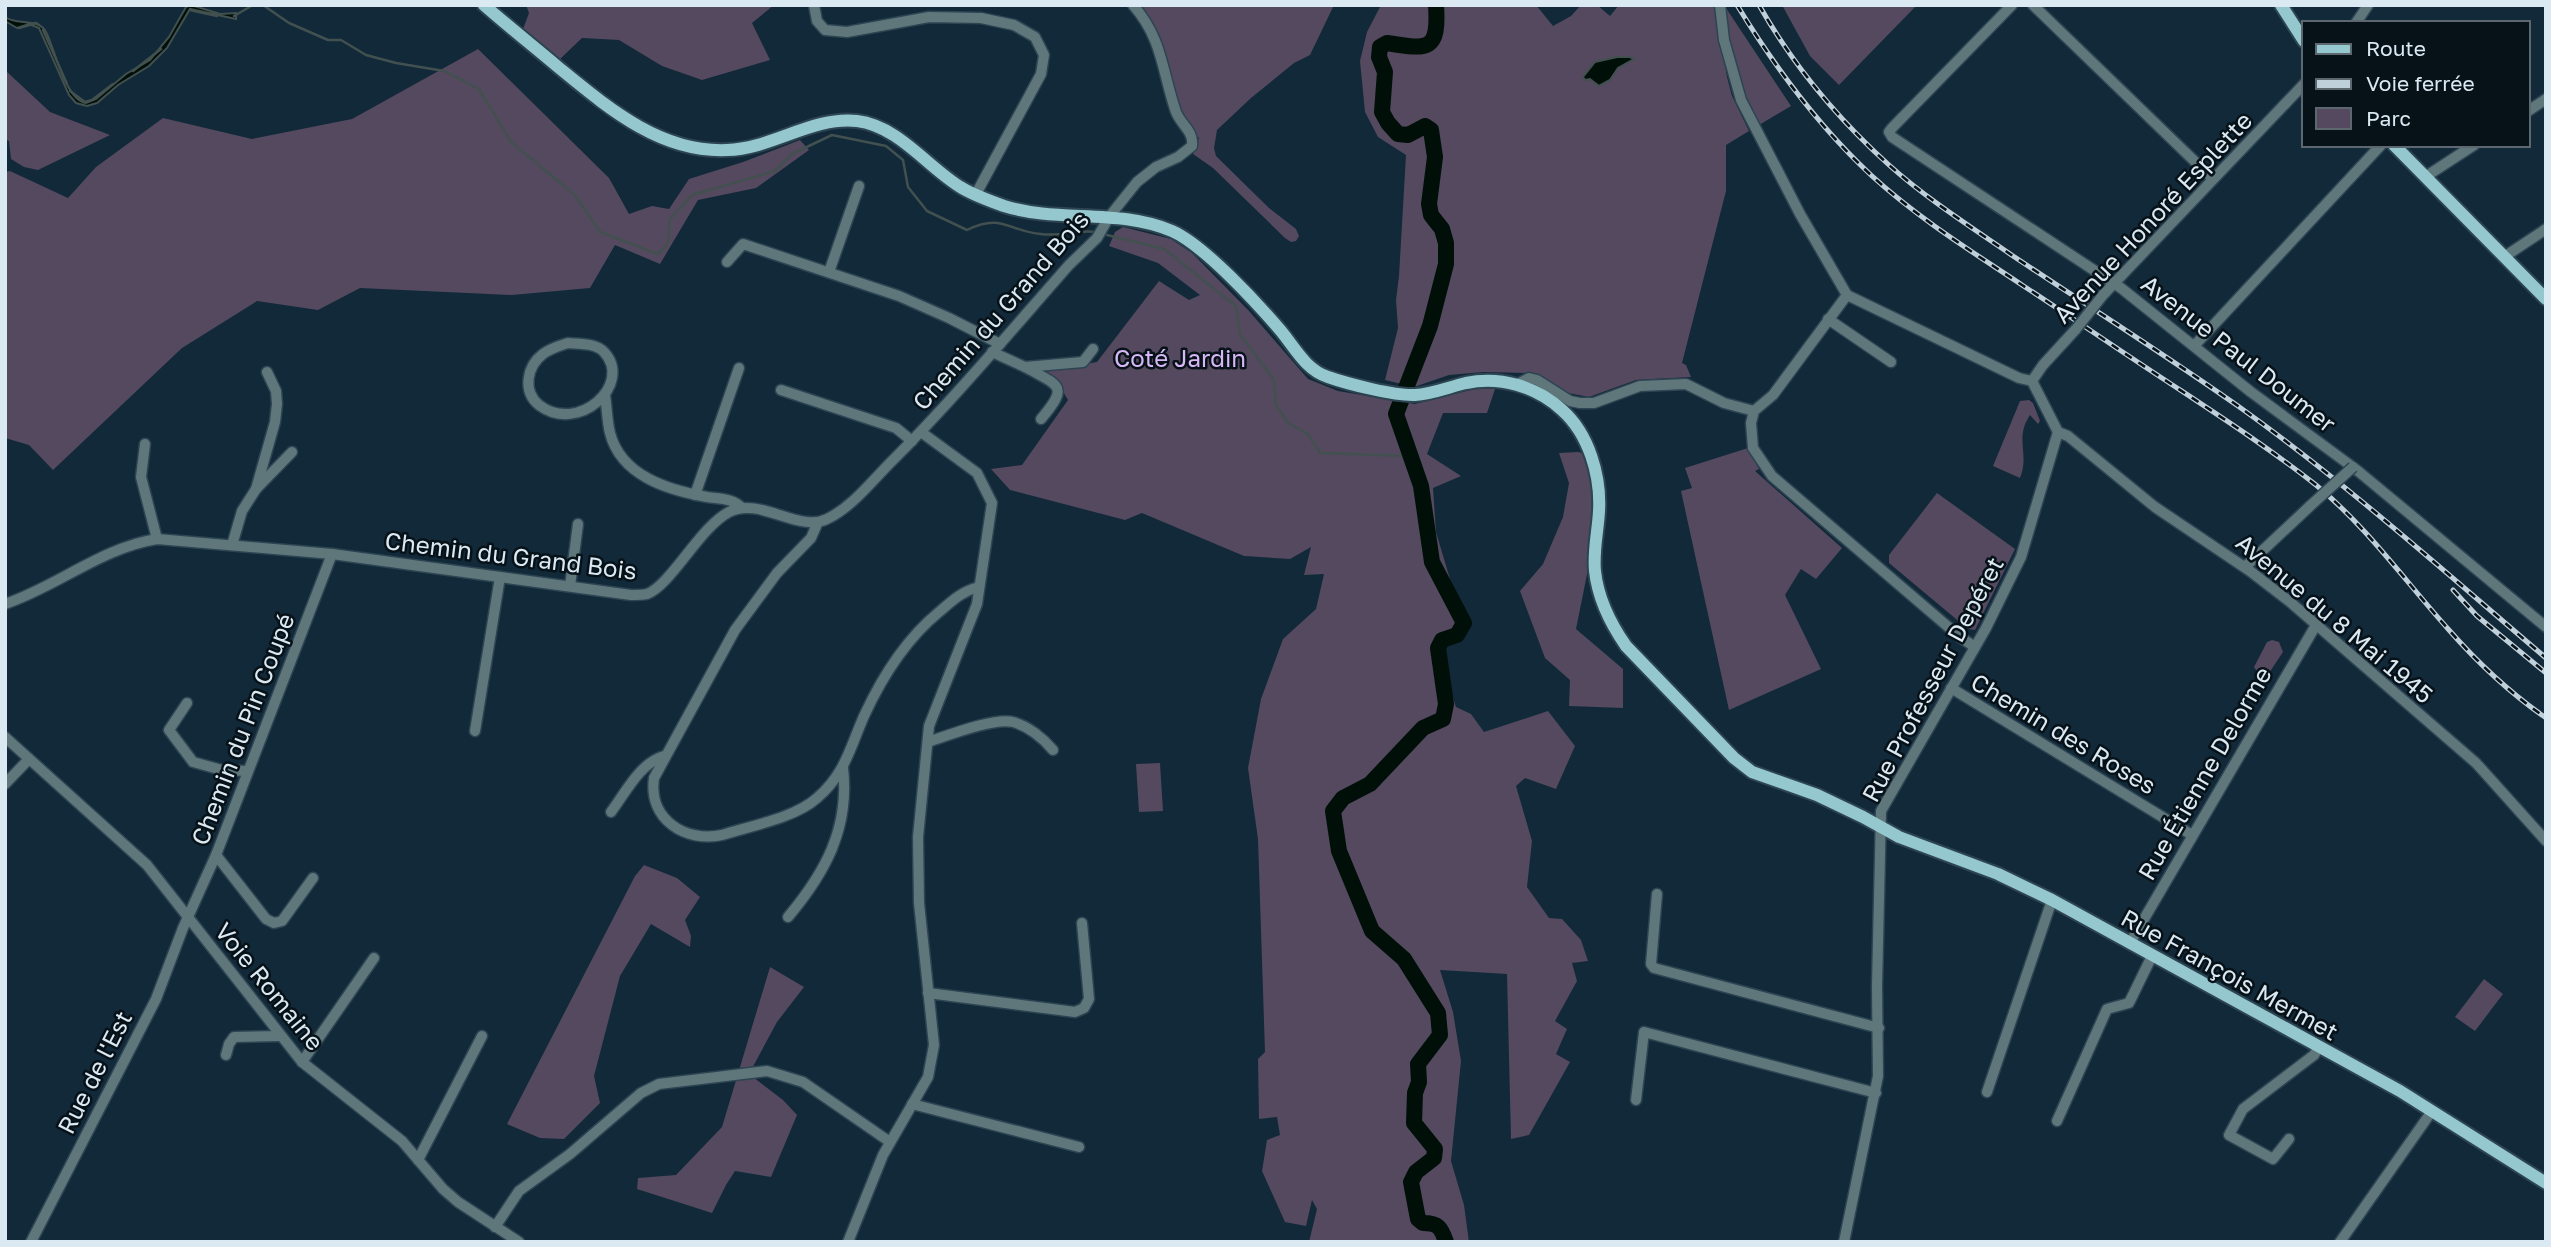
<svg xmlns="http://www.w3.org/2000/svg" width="2551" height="1247" viewBox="0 0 2551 1247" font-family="'Golos Text',sans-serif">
	<rect width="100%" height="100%" fill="#112939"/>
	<g fill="#54495f">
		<polygon points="526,5 774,5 752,23 770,60 702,80 662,66 619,40 582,38 559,60 523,29 529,13"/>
		<path d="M1137 5H1334L1310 55 1294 63 1251 98 1217 130 1214 148 1216 156 1269 208 1296 229 1299 236 1296 241 1291 242 1285 238 1213 168 1193 154 1199 138C1192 130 1183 121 1179 112 1164 74 1166 38 1137 5Z"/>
		<polygon points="1381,5 1536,5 1553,26 1571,16 1581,5 1597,5 1610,16 1619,5 1715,5 1727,77 1732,96 1749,131 1726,145 1726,191 1682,363 1686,365 1691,377 1636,380 1589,397 1563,392 1531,373 1484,372 1449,375 1414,387 1385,380 1398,328 1396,300 1399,276 1406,155 1378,137 1365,112 1360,61 1367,32"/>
		<path d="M1724 5 1791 106 1759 125C1739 87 1729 48 1724 5Z"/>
		<polygon points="1782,5 1917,5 1839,85 1810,56"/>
		<polygon points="478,49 609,178 629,214 652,206 669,209 689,179 743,162 800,140 809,150 756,188 698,200 660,264 615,245 590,288 512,295 360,288 318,310 257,301 182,348 53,470 29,445 5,438 5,172 10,171 68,198 96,167 163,118 252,139 352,119"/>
		<polygon points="5,70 50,112 110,135 38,170 24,167 11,159 9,141 5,139"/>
		<polygon points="1123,227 1171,239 1192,253 1249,311 1308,379 1338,391 1415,404 1478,388 1495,389 1487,413 1443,413 1427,454 1461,476 1433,488 1436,532 1463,623 1437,651 1456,707 1471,714 1484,732 1548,711 1575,746 1556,789 1525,778 1516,786 1532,841 1527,887 1549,918 1562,919 1581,940 1588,961 1572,963 1577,981 1555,1021 1567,1029 1556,1054 1570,1062 1529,1135 1511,1139 1507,974 1440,970 1453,1012 1461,1061 1451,1161 1464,1205 1469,1242 1309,1242 1317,1209 1312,1200 1306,1226 1285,1222 1262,1171 1267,1140 1280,1135 1277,1117 1259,1119 1258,1059 1265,1052 1258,839 1248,768 1261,699 1283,639 1316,609 1324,574 1304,575 1311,547 1290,559 1244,556 1142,513 1125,520 1010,490 991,469 1022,465 1068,400 1059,385 1039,372 1097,362 1159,281 1189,300 1200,295 1158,263 1109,246 1115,232"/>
		<path d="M2029 400 2033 403 2040 421 2038 424 2030 415C2014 439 2030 454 2020 478L1993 466 2020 401Z"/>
		<polygon points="1748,448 1759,469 1755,471 1842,548 1816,579 1801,569 1785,595 1821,669 1729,710 1681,491 1692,488 1685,468"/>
		<polygon points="1578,452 1592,456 1598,520 1576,629 1623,669 1623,708 1569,706 1570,680 1545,658 1520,591 1543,564 1563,517 1569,483 1559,453"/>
		<polygon points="1937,493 2015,549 1975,630 1968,629 1889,563 1889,555"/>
		<polygon points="2272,640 2279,642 2283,652 2267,676 2260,676 2254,667 2267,642"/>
		<polygon points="1160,763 1163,811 1139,812 1136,764"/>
		<polygon points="644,865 677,878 700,897 685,920 691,936 690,947 651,924 620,976 594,1076 600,1103 564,1139 540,1138 507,1124 635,876"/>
		<polygon points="770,967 804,987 777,1022 749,1074 783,1100 797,1115 771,1177 735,1171 726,1185 712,1213 637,1189 638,1178 676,1175 722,1127"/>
		<polygon points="2484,979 2503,994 2475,1031 2455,1017"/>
	</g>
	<g fill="#001009" stroke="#42514f" stroke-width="2">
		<path d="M191 5 220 14 236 13V19L190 9 167 48 149 66 118 85 97 103 87 106 76 103 69 95 39 28 29 24 17 28 5 21V17C17 26 38 17 46 32 55 49 65 100 86 103L96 99 126 74 150 60 169 37 186 7Z"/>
		<polygon points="1617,57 1630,57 1634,59 1618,68 1610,80 1599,86 1590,79 1585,80 1583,77 1595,62"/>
	</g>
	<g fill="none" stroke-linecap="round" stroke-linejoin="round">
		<g stroke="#42514f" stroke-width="2.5">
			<path d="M263 5 289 23 328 40H341L366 55 396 63 444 71 479 89 511 142 575 195 600 232 658 254 668 243 670 219 692 195 775 171 792 154 832 135 886 146 903 160 908 187 927 211 967 230C1002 213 1008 231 1041 234 1059 237 1078 229 1096 232"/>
			<polyline points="190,10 217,16"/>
			<polyline points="234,16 253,5"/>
			<polyline points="19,28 36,23 39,25"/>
			<polyline points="43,30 67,84"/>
			<polyline points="133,71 161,49"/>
			<polyline points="70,91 85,102 92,100 113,84"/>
			<polyline points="1103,234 1164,249 1236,306 1240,334 1274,380 1276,405 1288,423 1308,434 1320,453 1411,456"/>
		</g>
		<path stroke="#001009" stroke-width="16" d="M1436 5C1439 51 1429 50 1387 43L1380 47 1379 57 1385 72 1382 112 1388 123 1398 134 1408 135 1425 126 1431 130 1435 157 1429 204 1431 215 1442 229 1446 243V264L1430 326 1396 414 1421 486 1432 562 1464 623 1457 635 1442 640 1438 648 1446 704 1443 719 1423 728 1370 784 1343 798 1333 811 1339 851 1372 931 1404 959 1438 1013 1440 1035 1418 1064 1419 1082 1415 1093 1414 1123 1435 1149 1434 1158 1416 1172 1411 1182 1418 1219 1423 1223C1438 1223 1441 1227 1446 1242"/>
		<defs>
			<g id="minor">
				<polyline points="814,5 817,21 825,30 847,32 929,17 981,18 1014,25 1035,37 1044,55 1041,74 976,194"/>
				<polyline points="1720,5 1724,40 1741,100 1800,214 1847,295"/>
				<polyline points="2012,5 1892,128 1889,132 1892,137 2121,288 2251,392 2358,471 2546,627"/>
				<polyline points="2033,5 2213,179"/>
				<polyline points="2356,23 2368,5"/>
				<polyline points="2528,111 2546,99"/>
				<polyline points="2425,177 2474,145"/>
				<polyline points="2504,257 2546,229"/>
				<polyline points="727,262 743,244 899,296 949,318 1000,344"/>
				<polyline points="829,272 859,186"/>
				<polyline points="1847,295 1773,395 1754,411 1751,423 1753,448 1772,476 1960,637 1975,647"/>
				<polyline points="1847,295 2019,378 2032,381"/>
				<polyline points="2103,295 2304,84"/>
				<polyline points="1828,319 1891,362"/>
				<path d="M568 343C579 344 596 343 604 352 634 384 578 435 539 405 522 391 527 366 543 354 551 348 559 346 568 343Z"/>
				<polyline points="2195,345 2381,145"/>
				<polyline points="992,352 1025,367 1083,362 1093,349"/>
				<path d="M1025 367C1059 386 1070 385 1041 419"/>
				<polyline points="2032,381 2058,432 2068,436 2155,507 2250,571 2289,601 2476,763 2546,841"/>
				<polyline points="2032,381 2043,365 2076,329"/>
				<polyline points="1518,384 1529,378 1537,380 1570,401 1580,403 1594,403 1640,386 1686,384 1724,403 1754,411"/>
				<polyline points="781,390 896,428 912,441"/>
				<path d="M605 395C607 408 607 421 610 433 621 476 668 490 707 497 720 499 733 498 742 508"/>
				<polyline points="145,444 141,477 157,539"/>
				<polyline points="256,489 292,452"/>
				<polyline points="695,495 739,368"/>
				<path d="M818 522 811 538 777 573 735 630 654 778C648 819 685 843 722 835 750 826 795 818 817 798 845 774 850 748 864 716 882 677 906 639 939 612 952 601 962 591 979 587"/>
				<polyline points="232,545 242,511 256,489 275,422 277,404 276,391 267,372"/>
				<polyline points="2245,567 2310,506"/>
				<polyline points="570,586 578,524"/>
				<path d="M5 604C58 586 101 548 157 539L332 554 631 595C635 595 642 595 647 594 671 585 700 527 729 512 759 496 799 533 827 519 852 507 871 482 891 462 953 400 1010 332 1069 265L1097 238 1109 217 1137 182 1156 167 1178 157 1192 146C1194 131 1181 125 1176 112 1162 72 1163 39 1133 5"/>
				<polyline points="1951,688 2192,835"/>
				<polyline points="187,703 169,730 193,762 222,770 248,771"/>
				<polyline points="475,731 500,577"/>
				<polyline points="5,737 147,865 302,1062 402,1141 443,1189 458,1202 519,1242"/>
				<path d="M928 742C946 736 995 717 1013 722 1028 726 1043 738 1053 750"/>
				<polyline points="5,784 29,759"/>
				<path d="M611 812C626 792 640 763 664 756"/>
				<polyline points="216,855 266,919 274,923 282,921 313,878"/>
				<polyline points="1657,894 1651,964 1654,968 1879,1028"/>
				<path d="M788 917C825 873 850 828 843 768"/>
				<polyline points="2130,943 2316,625"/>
				<polyline points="928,993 1075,1012 1084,1008 1089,999 1082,923"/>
				<polyline points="226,1055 229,1044 234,1037 281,1036"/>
				<polyline points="302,1062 374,958"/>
				<polyline points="1987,1092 2052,900"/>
				<polyline points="1636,1100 1644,1032 1876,1093"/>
				<polyline points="912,1104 1079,1147"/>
				<polyline points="2057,1121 2107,1009 2129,1003 2152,956"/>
				<polyline points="2289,1139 2273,1159 2229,1135 2243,1109 2314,1055 2319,1047"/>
				<polyline points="418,1160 482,1036"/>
				<polyline points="495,1227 519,1191 570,1154 641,1093 659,1084 767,1071 803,1082 890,1142"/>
				<polyline points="31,1242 156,999 183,928 216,855 332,554"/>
				<polyline points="848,1242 883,1155 928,1077 934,1045 919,903 918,837 929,726 977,604 992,503 977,473 921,432"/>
				<polyline points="1844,1242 1878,1076 1877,986 1881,811 1986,628 2021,557 2058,432"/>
				<polyline points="2340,1242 2432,1111"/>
			</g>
			<g id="major">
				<path d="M484 5C508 26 533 46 558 67 607 107 660 153 727 150 772 149 812 116 857 121 899 126 928 168 962 188 974 195 990 201 1004 206 1058 223 1118 208 1172 231 1204 245 1258 304 1281 331 1295 348 1306 370 1328 377 1348 384 1395 396 1415 395 1432 394 1449 387 1466 383 1500 376 1536 386 1562 410 1589 434 1601 476 1599 511 1598 531 1593 551 1595 571 1598 599 1610 623 1626 646L1734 758 1752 772 1817 795 1863 817 1899 837 1998 874 2052 900 2400 1091 2546 1183"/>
				<polyline points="2281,5 2304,41"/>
				<polyline points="2394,145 2546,299"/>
			</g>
		</defs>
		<use href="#minor" stroke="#2d4453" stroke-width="13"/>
		<use href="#major" stroke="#2d4453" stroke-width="16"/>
		<use href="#minor" stroke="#5f777a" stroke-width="10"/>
		<use href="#major" stroke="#95c8ce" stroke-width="12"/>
		<defs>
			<g id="rail">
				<path d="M1737 5C1776 69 1818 126 1872 176 1918 218 1971 251 2022 285 2071 317 2119 350 2168 382 2218 415 2269 448 2316 485 2367 527 2405 581 2449 630 2478 663 2510 693 2546 718"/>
				<path d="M1759 5C1793 65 1838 119 1889 165 1927 199 1971 227 2013 256 2088 306 2164 354 2238 406 2346 483 2445 572 2546 658"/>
				<polyline points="2453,590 2477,616 2546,673"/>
			</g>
		</defs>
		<use href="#rail" stroke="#c0d0da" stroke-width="5"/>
		<use href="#rail" stroke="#071118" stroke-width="2.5" stroke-dasharray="8" stroke-linecap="butt"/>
		<defs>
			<g id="minor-bridge">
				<polyline points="2076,329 2103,295"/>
				<polyline points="2310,506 2353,467"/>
			</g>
		</defs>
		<use href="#minor-bridge" stroke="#2d4453" stroke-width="13" stroke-linecap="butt"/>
		<use href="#minor-bridge" stroke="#5f777a" stroke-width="10"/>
	</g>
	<g text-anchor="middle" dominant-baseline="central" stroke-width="5" stroke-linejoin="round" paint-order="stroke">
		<g font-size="24" fill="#dbe9f3" stroke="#071118">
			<text transform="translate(2152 217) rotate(-47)">Avenue Honoré Esplette</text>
			<text transform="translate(1000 310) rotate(-49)">Chemin du Grand Bois</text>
			<text transform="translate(2239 353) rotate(38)">Avenue Paul Doumer</text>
			<text transform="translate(511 555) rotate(7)">Chemin du Grand Bois</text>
			<text transform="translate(2335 618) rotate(40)">Avenue du 8 Mai 1945</text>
			<text transform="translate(1932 679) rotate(-62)">Rue Professeur Depéret</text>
			<text transform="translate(242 729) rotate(-69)">Chemin du Pin Coupé</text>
			<text transform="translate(2064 733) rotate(31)">Chemin des Roses</text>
			<text transform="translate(2204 773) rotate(-60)">Rue Étienne Delorme</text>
			<text transform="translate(2230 974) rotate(29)">Rue François Mermet</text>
			<text transform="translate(270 986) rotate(51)">Voie Romaine</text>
			<text transform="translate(94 1072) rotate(-63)">Rue de l'Est</text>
		</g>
		<g font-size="24" fill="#d7b7f6" stroke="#071118">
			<text x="1180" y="357">Coté Jardin</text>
		</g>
	</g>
	<rect width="2551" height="1247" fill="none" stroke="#dbe9f3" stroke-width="14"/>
	<rect x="2302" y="21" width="228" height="126" fill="#071118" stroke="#5c6770" stroke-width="2"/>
	<rect x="2316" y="44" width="35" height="10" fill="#95c8ce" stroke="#5c6770" stroke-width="2"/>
	<text x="2366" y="56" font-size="21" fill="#dbe9f3">Route</text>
	<rect x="2316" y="79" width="35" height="10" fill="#c0d0da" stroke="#5c6770" stroke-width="2"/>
	<text x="2366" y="91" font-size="21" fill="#dbe9f3">Voie ferrée</text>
	<rect x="2316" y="108" width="35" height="21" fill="#54495f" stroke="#5c6770" stroke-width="2"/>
	<text x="2366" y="126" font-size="21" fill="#dbe9f3">Parc</text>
</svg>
